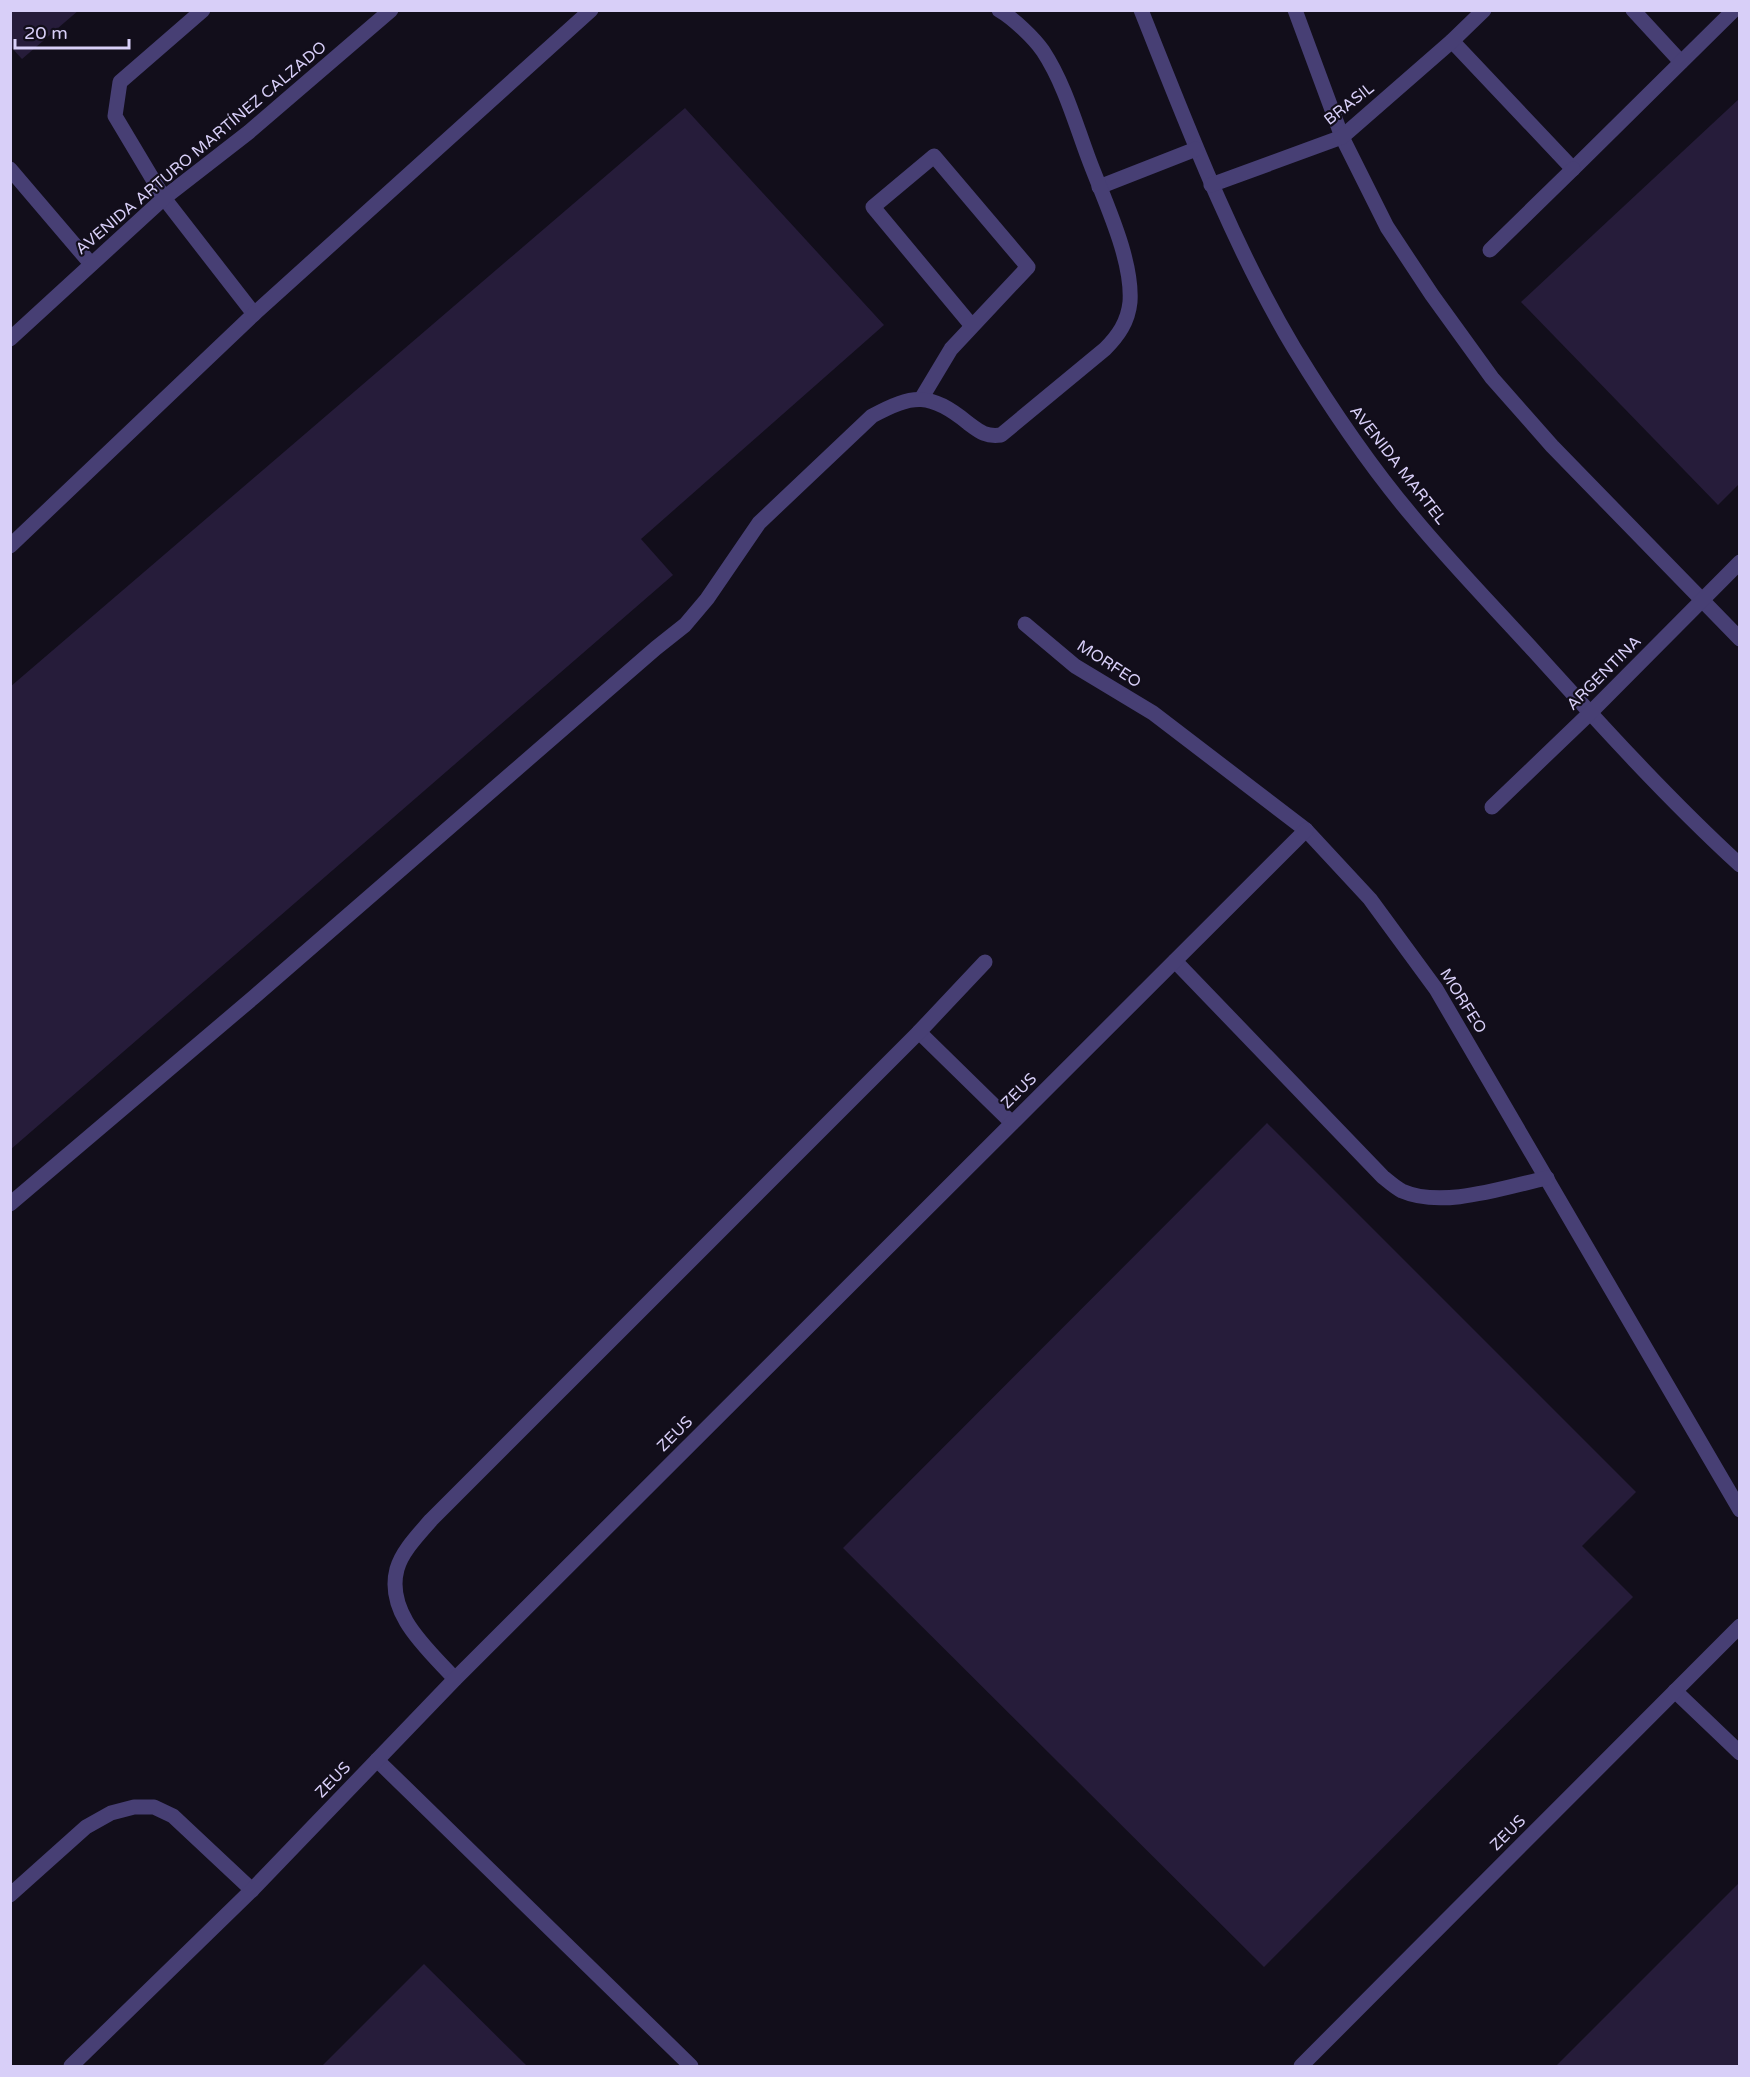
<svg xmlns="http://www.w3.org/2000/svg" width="1750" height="2077" viewBox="0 0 1750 2077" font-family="'Varela Round',sans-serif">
	<rect width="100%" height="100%" fill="#120e1b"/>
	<g fill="#261c3a">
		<polygon points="10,10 79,10 22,59 10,46"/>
		<polygon points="1740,98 1740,483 1718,505 1521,302"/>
		<polygon points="685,108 884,325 641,539 673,575 10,1150 10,687"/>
		<polygon points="1267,1123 1636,1492 1582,1546 1633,1597 1264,1967 843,1548"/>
		<polygon points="1740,1882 1740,2066 1556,2066"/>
		<polygon points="424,1964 527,2066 322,2066"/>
	</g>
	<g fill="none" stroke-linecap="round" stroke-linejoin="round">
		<g stroke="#473f74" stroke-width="15">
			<polyline points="203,10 120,82 115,116 164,198 254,314"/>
			<path d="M1141 10C1187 125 1231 242 1294 348 1330 407 1369 465 1413 517 1451 563 1494 607 1534 651 1600 724 1667 798 1740 865"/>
			<polyline points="1295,10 1342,137 1387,227 1432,295 1492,378 1552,446 1740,639"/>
			<polyline points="1633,10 1681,62"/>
			<polyline points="1452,41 1573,169 1734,10"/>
			<polyline points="10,169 91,264"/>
			<polyline points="1211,185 1342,137 1452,41 1484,10"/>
			<polyline points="1099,187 1196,149"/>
			<polyline points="1490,250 1573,169"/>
			<polyline points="10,339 164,198 249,132 391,10"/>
			<polyline points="921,399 951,349 1028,267 934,156 873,207 972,326"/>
			<polyline points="10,546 254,314 591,10"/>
			<polyline points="1025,624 1075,666 1153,713 1306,830 1370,899 1436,989 1740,1510"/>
			<polyline points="1492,807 1590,713 1740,562"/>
			<path d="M1175 961 1383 1177C1389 1182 1396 1188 1402 1191 1443 1209 1505 1187 1547 1178"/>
			<polyline points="919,1032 1012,1123"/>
			<path d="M10 1204 254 997 656 648 685 625 707 599 759 523 872 416C913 394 930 392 968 423 980 432 986 437 1001 435L1105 349C1118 336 1128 322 1130 302 1133 258 1103 198 1088 157 1075 122 1064 83 1043 51 1034 38 1013 18 999 10"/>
			<path d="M455 1679C429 1650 385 1614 397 1569 402 1551 419 1534 431 1520L919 1032 985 962"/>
			<polyline points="1675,1691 1740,1753"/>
			<polyline points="377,1760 691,2066"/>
			<polyline points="10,1895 86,1827 111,1813 134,1807 154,1807 173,1816 252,1890"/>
			<polyline points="71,2066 252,1890 455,1679 1306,830"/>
			<polyline points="1301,2066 1740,1626"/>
		</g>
	</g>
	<g text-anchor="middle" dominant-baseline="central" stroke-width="4.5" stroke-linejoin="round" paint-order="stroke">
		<g font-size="16" fill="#d8cff8" stroke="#120e1b">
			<text transform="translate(1349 104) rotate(-38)">BRASIL</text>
			<text transform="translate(201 148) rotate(-40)">AVENIDA ARTURO MARTÍNEZ CALZADO</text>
			<text transform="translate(1398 465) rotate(52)">AVENIDA MARTEL</text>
			<text transform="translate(1109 664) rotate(33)">MORFEO</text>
			<text transform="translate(1604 673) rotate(-45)">ARGENTINA</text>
			<text transform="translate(1463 1001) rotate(58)">MORFEO</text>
			<text transform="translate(1019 1091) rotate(-45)">ZEUS</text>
			<text transform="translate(675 1434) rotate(-45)">ZEUS</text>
			<text transform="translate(333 1780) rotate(-46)">ZEUS</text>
			<text transform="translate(1508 1833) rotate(-45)">ZEUS</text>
		</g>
	</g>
	<rect width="1750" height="2077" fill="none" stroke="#d8cff8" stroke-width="24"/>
	<path d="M15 39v9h114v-9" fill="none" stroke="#d8cff8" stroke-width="3"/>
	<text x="24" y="39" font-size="18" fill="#d8cff8" stroke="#120e1b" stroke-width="4.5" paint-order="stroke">20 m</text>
</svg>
